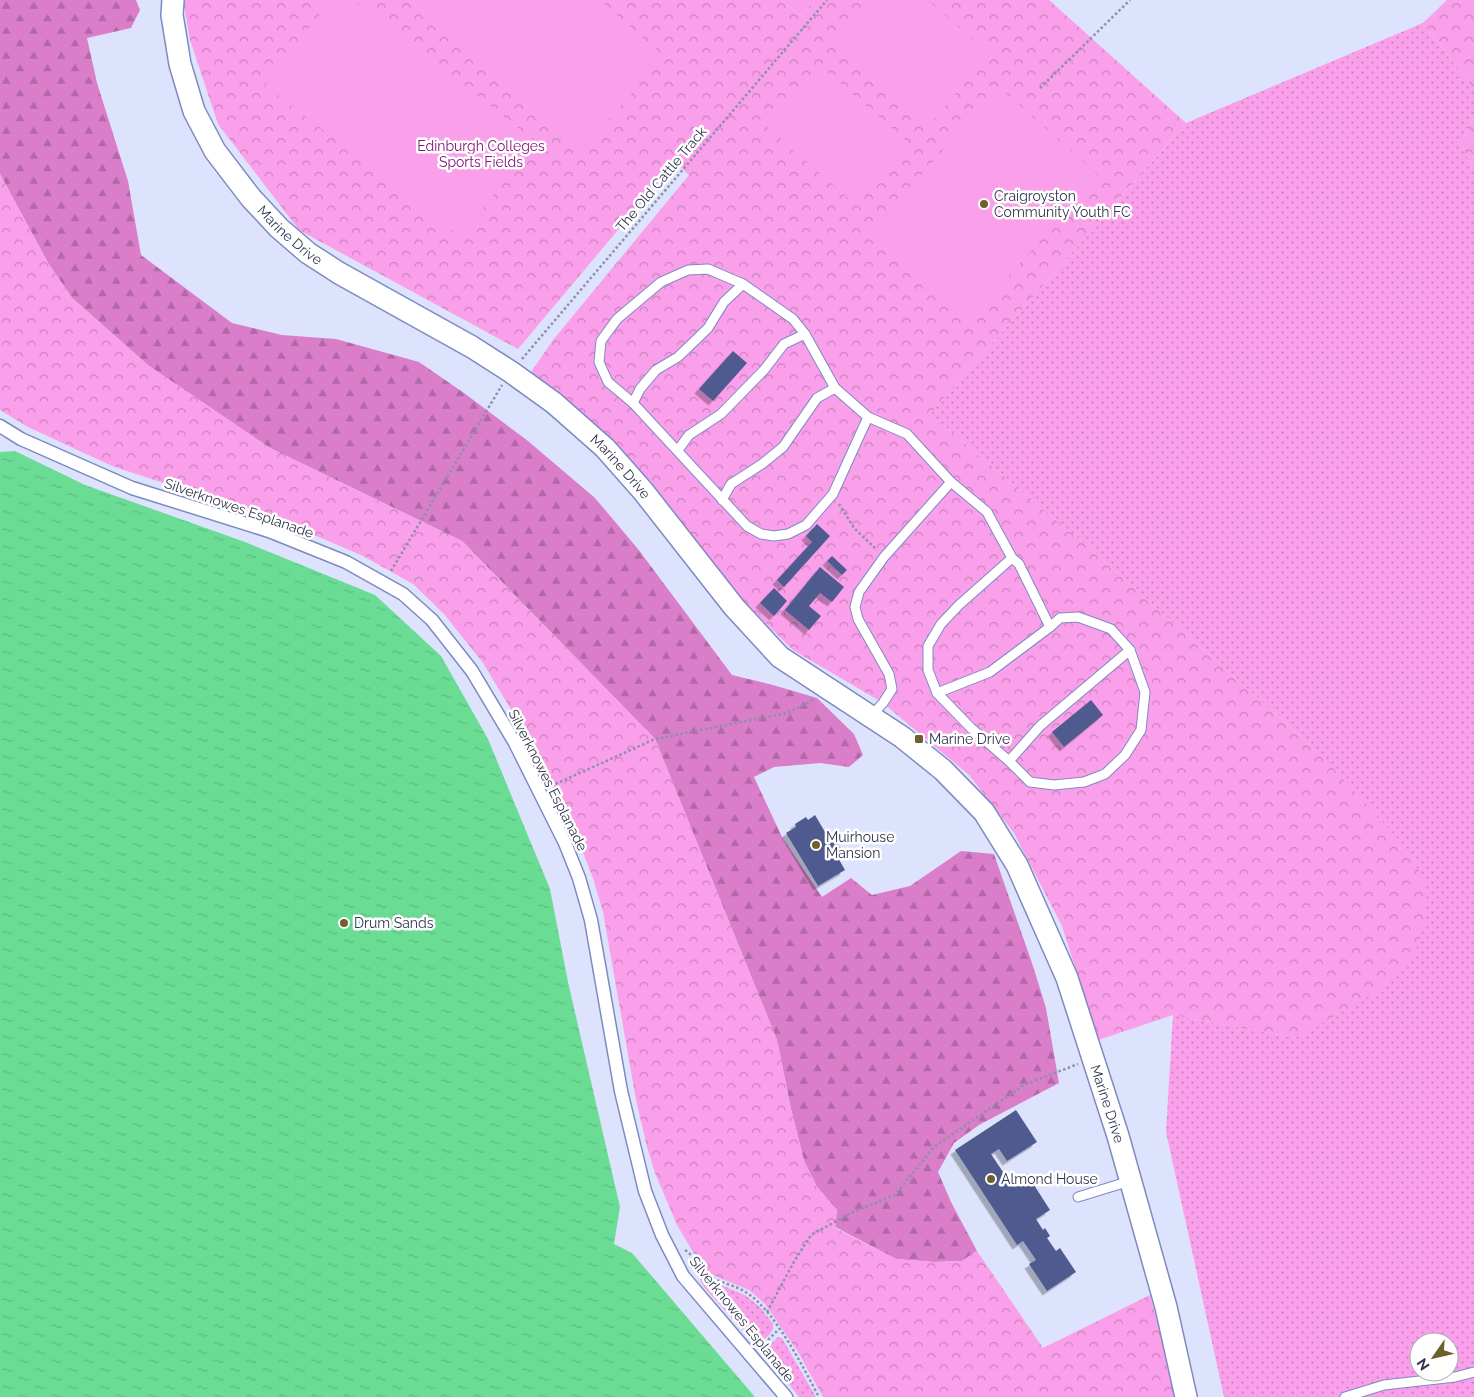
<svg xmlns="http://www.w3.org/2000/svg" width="1474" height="1397" viewBox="0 0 1474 1397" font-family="Raleway,sans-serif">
	<defs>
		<pattern id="grass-dots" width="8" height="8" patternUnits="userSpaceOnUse" patternTransform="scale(1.25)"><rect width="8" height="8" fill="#fa9fe9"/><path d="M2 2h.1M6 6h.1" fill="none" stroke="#cb82bf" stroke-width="1.8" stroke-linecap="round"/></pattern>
		<pattern id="forest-firs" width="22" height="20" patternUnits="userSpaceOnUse" patternTransform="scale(1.25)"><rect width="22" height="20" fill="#da7eca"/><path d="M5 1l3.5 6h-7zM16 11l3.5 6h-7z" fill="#b168a6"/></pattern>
		<pattern id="park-crowns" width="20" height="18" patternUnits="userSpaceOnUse" patternTransform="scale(1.25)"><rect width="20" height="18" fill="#fa9fe9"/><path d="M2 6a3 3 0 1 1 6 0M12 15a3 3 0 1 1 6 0" fill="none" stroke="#cb82bf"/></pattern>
		<pattern id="water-ripples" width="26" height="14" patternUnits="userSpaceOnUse" patternTransform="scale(1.25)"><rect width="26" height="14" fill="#6adc94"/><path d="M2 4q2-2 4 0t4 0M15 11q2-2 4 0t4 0" fill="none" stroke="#5cbd81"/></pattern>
		<filter id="shadow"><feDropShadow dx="-4.5" dy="4.5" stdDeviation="0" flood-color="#0004"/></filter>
	</defs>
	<rect width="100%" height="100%" fill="#dde3fc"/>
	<g fill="url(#grass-dots)" fill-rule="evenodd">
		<path d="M1423 23 1474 89V116L1460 145 1474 167V1397H1224L1166 1132 1173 1015 1296 1038 1318 752 1095 553 930 414 1186 123ZM1419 1342H1449V1372H1419Z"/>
		<polygon points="695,1267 714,1282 745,1295 760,1307 773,1324 773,1329 770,1334 758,1345 755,1344 704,1287 694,1268"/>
		<polygon points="778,1337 782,1338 816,1397 799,1397 768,1357 765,1352 766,1349"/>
	</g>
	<polygon fill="url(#forest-firs)" points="0,0 136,0 140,10 131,28 87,38 97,83 128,181 141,255 232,323 282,335 336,339 419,362 464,393 528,441 595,498 638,549 732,675 773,685 817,698 854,734 863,755 849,767 820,763 774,767 754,777 782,837 822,897 851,878 872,895 910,886 961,851 994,854 1033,966 1046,1008 1059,1083 979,1125 954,1143 938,1172 951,1202 977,1251 962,1261 934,1262 896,1259 835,1227 837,1210 817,1187 804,1161 791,1109 777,1040 655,739 462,541 270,448 149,366 72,298 48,263 0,174"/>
	<g fill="url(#park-crowns)">
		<polygon points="183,0 781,0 801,16 814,0 1049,0 1186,123 930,414 1095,553 1318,752 1409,851 1425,884 1425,923 1410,965 1382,989 1295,1038 1173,1015 1098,1040 1062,926 1014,833 969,775 883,703 793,650 741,599 651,482 595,425 531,372 553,340 689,175 675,162 518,349 299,230 218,124 190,40"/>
		<polygon points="1447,0 1474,0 1474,89 1423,23"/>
		<polygon points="1474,116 1474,167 1460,145"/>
		<polygon points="0,174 48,263 72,298 149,366 270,448 462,541 655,739 777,1040 791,1109 804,1161 817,1187 837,1210 835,1228 896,1259 934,1262 962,1261 977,1251 1043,1348 1150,1295 1178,1397 823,1397 798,1352 765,1304 749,1290 715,1276 706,1270 693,1252 677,1225 655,1173 647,1147 636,1100 603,912 593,878 574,830 515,716 483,663 444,614 413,584 363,556 291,525 112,466 28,427 0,410"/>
	</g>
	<g fill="#fa9fe9">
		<polygon points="331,0 353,0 535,141 461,237 265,85"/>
		<polygon points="429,0 600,0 664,56 580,153 418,13"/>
		<polygon points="781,0 814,0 801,16"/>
		<polygon points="872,0 928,0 990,55 926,128 832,45"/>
		<polygon points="820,66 909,143 856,205 767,127"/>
		<polygon points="999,87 1098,175 969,321 870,233"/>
	</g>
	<polygon fill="url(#water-ripples)" points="15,451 85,485 245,542 375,595 441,656 488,739 550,889 568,982 620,1207 614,1244 632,1253 755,1397 0,1397 0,452"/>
	<g fill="#4f5a8e" filter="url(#shadow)">
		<polygon points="733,351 747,363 713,401 699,389"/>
		<polygon points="817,524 830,536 784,587 777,580 812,542 806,536"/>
		<polygon points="832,556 847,570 842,575 827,561"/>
		<polygon points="820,567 844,587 832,602 820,593 809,606 821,616 809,630 785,610"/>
		<polygon points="774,588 787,601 774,616 760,603"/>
		<polygon points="1091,700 1103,715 1064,747 1052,732"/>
		<polygon points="815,815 828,837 832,834 843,852 837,856 845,870 818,886 786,833 796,827 795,824 806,817 808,820"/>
		<polygon points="1016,1110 1037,1142 1007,1161 999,1149 991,1154 1011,1184 1027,1174 1050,1210 1036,1219 1043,1230 1045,1228 1050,1236 1047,1238 1056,1251 1060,1248 1076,1272 1047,1291 1029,1264 1036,1260 1023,1241 1017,1245 955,1150"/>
	</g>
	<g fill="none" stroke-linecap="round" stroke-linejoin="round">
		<defs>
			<g id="service">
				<polyline points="633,403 640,389 656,370 678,357 708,328 724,302 743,284"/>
				<polyline points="868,417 833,494 806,525 788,534 774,536 761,534 747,526 633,403 608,382 599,362 601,341 617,319 661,282 688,270 708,269 743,284 793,319 805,334 835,388 868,417 907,434 951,482 987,512 1012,558 1019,564 1050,627 1060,618 1078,617 1111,629 1130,650 1145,692 1141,730 1125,755 1105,774 1084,782 1054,785 1030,782 1009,761 971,728 937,693 928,670 928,646 941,624 959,605 1012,558"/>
				<polyline points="678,450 689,435 721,414 764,370 784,344 805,334"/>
				<polyline points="722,500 731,484 762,464 783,447 817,398 835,388"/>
				<polyline points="937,693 990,672 1050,627"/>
				<polyline points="871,716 883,703 892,689 889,674 858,619 855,607 859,592 884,557 951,482"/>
				<polyline points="1009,761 1040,726 1130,650"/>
				<polyline points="1078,1197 1130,1181"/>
				<polyline points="1345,1397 1384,1385 1455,1377 1474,1372"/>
			</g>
			<polyline id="pedestrian" points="0,426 21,439 132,488 269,531 346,562 403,594 432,620 472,671 515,743 565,843 579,878 591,920 621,1091 645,1191 662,1235 683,1276 786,1397"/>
			<g id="tertiary">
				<path id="s1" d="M173 0 172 15 180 64 194 111 215 151 251 198 279 228 308 253 339 273 472 347 511 372 554 403 605 448 643 491 734 607 780 657 902 737 943 770 984 812 1017 865 1067 978 1118 1136 1166 1307 1186 1397"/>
			</g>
		</defs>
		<use href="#service" stroke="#7d8ac2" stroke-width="11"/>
		<use href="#pedestrian" stroke="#7d8ac2" stroke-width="15"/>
		<use href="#tertiary" stroke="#7d8ac2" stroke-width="24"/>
		<g stroke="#8b91a9" stroke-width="2.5" stroke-dasharray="2.5 2.5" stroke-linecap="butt">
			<polyline points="1040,88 1130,0"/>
			<polyline points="522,359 827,0"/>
			<polyline points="839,504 854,528 877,550"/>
			<polyline points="391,571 502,385"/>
			<polyline points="551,786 655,739 787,713 813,700"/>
			<path d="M685 1250C694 1256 697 1265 705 1273 717 1283 734 1284 747 1293 775 1311 803 1367 819 1397"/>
			<polyline points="767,1312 795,1260 811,1235 853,1212 895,1195 934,1147 1024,1085 1078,1064"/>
			<polyline points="761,1347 779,1329"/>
		</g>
		<use href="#service" stroke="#fff" stroke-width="9"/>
		<use href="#pedestrian" stroke="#fff" stroke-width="12"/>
		<use href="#tertiary" stroke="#fff" stroke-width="21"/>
	</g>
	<g fill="#6e5f2c" stroke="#fff" stroke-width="2">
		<circle cx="984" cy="204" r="5"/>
		<rect x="914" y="734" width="10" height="10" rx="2.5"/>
		<circle cx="816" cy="845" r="5"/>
		<circle cx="344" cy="923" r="5"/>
		<circle cx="991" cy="1179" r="5"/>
	</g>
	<g text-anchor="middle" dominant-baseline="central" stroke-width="5" stroke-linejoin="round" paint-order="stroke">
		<g font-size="14" fill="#841577" stroke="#fff">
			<text x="481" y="146">Edinburgh Colleges<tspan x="481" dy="16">Sports Fields</tspan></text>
		</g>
		<g font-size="14" fill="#31364e" stroke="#fff">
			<text transform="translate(661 179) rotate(-50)">The Old Cattle Track</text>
			<text stroke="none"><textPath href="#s1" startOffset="272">Marine Drive</textPath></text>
			<text stroke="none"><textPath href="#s1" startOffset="678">Marine Drive</textPath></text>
			<text transform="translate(239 508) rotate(19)">Silverknowes Esplanade</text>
			<text transform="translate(548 780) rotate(63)">Silverknowes Esplanade</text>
			<text stroke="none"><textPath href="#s1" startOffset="1502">Marine Drive</textPath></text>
			<text transform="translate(742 1319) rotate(51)">Silverknowes Esplanade</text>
		</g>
		<g font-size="14" fill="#31364e" stroke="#fff" text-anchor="start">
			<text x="994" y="196">Craigroyston<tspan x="994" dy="16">Community Youth FC</tspan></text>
			<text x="929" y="739">Marine Drive</text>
			<text x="826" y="837">Muirhouse<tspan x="826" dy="16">Mansion</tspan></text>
			<text x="354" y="923">Drum Sands</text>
			<text x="1001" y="1179">Almond House</text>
		</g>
	</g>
	<g transform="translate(1434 1357) rotate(236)"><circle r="24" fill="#ffffff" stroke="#adafb8"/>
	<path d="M0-4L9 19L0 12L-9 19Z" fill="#6e5f2c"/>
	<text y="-8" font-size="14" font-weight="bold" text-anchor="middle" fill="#31364e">N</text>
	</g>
</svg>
